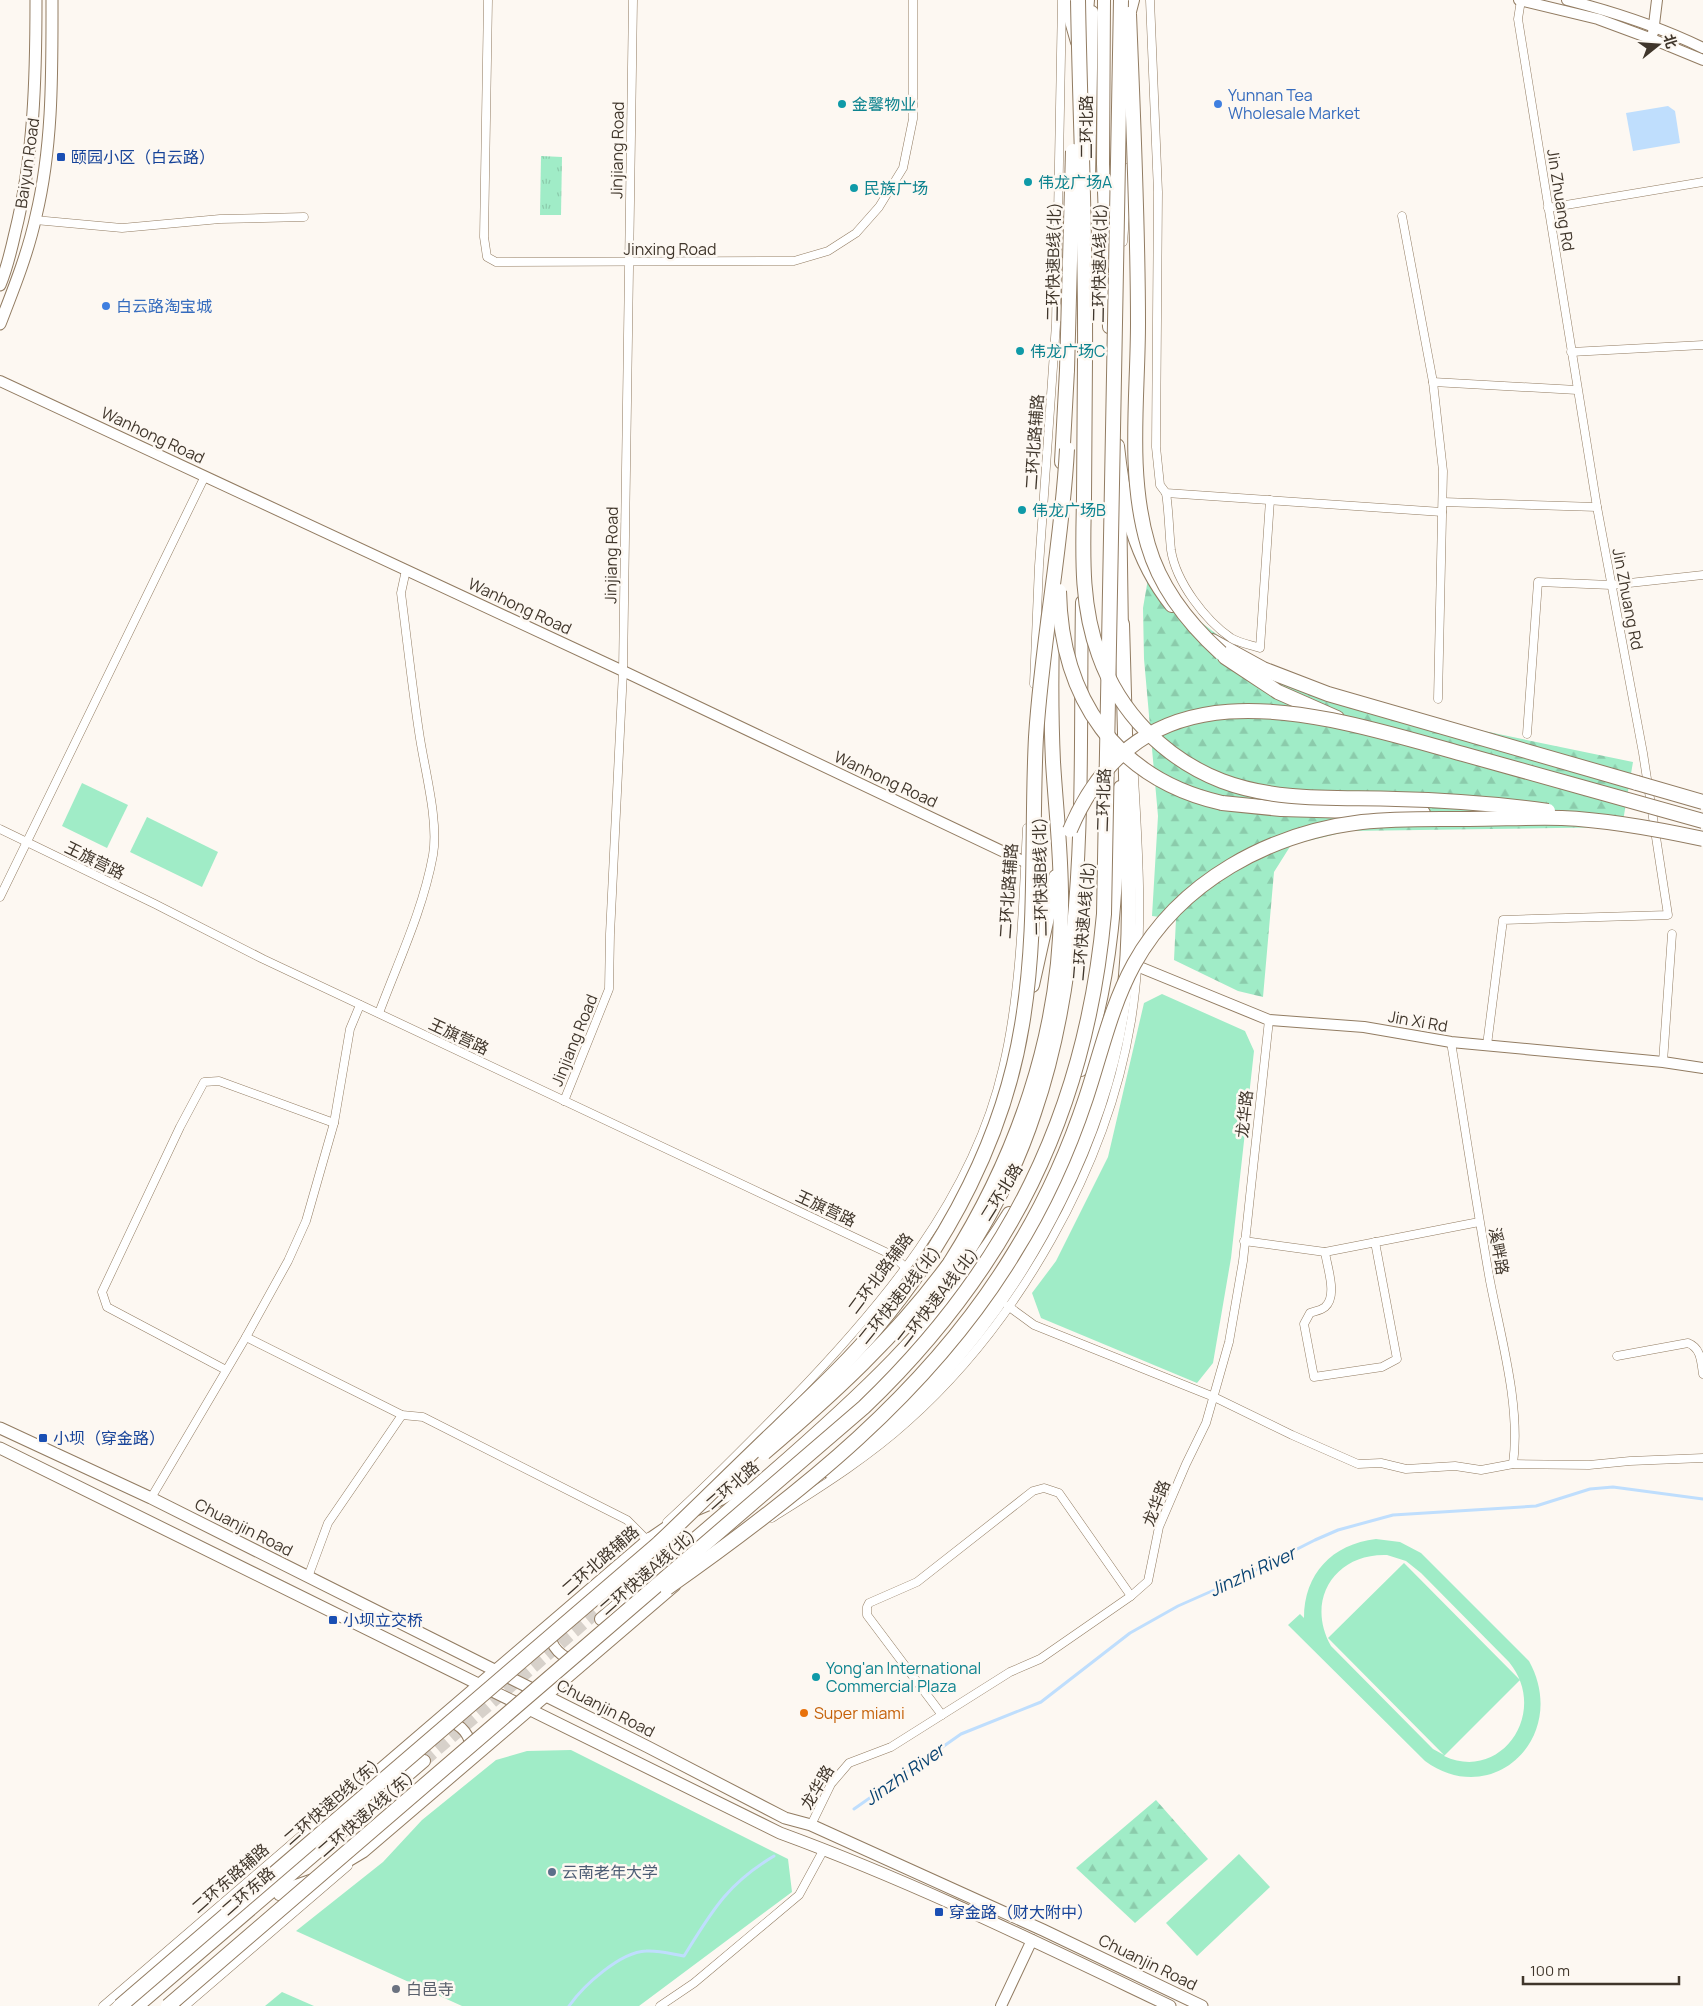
<svg xmlns="http://www.w3.org/2000/svg" width="1703" height="2006" viewBox="0 0 1703 2006" font-family="Manrope,'Noto Sans SC',sans-serif">
	<defs>
		<pattern id="grass-tufts" width="24" height="20" patternUnits="userSpaceOnUse" patternTransform="scale(1.25)"><rect width="24" height="20" fill="#a0ecc7"/><path d="M3 7l-1-3M5 7V3M7 7l1-3M15 17l-1-3M17 17v-4M19 17l1-3" fill="none" stroke="#8bcbab"/></pattern>
		<pattern id="forest-firs" width="22" height="20" patternUnits="userSpaceOnUse" patternTransform="scale(1.25)"><rect width="22" height="20" fill="#a0ecc7"/><path d="M5 1l3.5 6h-7zM16 11l3.5 6h-7z" fill="#8bcbab"/></pattern>
	</defs>
	<rect width="100%" height="100%" fill="#fdf8f2"/>
	<polygon fill="url(#grass-tufts)" points="541,156 562,157 561,215 540,215"/>
	<g fill="url(#forest-firs)">
		<polygon points="1150,567 1197,619 1252,662 1334,700 1633,762 1622,827 1349,831 1291,845 1274,872 1263,997 1238,991 1174,960 1176,919 1152,916 1158,816 1144,659 1143,608"/>
		<polygon points="1156,1800 1208,1859 1135,1923 1076,1868"/>
	</g>
	<g fill="#a0ecc7" fill-rule="evenodd">
		<polygon points="82,783 128,805 107,848 62,826"/>
		<polygon points="147,817 218,852 202,887 130,852"/>
		<polygon points="1162,994 1245,1031 1254,1051 1231,1258 1213,1363 1197,1383 1041,1318 1032,1293 1056,1261 1108,1157 1144,1003"/>
		<path d="M1376 1539 1400 1542 1421 1553 1529 1661C1570 1735 1494 1811 1425 1761L1288 1625 1300 1614 1304 1618C1304 1574 1332 1544 1376 1539ZM1387 1555 1406 1561 1421 1573 1509 1662C1550 1712 1501 1783 1444 1756L1520 1680 1404 1563 1328 1638 1444 1755 1433 1749 1331 1646C1305 1600 1335 1553 1387 1555Z"/>
		<polygon points="571,1750 788,1859 792,1892 639,2006 462,2006 296,1931 383,1862 422,1820 496,1760 527,1751"/>
		<polygon points="1239,1854 1270,1887 1197,1956 1166,1923"/>
		<polygon points="282,1992 314,2006 265,2006"/>
	</g>
	<polygon fill="#bfdefd" points="1668,106 1675,111 1680,143 1633,151 1626,113"/>
	<g fill="none" stroke-linecap="round" stroke-linejoin="round">
		<g stroke="#bfdefd" stroke-width="3">
			<polyline points="854,1809 961,1734 1041,1702 1130,1633 1178,1606 1230,1583 1315,1540 1338,1530 1393,1515 1536,1506 1590,1489 1613,1487 1703,1499"/>
			<path d="M569 2006C583 1986 620 1952 646 1951 658 1950 672 1954 684 1956 712 1911 727 1884 774 1856"/>
		</g>
		<polyline stroke="#d7d1ca" stroke-width="12" stroke-dasharray="12 6" stroke-linecap="butt" points="424,1761 596,1613"/>
		<defs>
			<g id="minor">
				<polyline points="488,0 484,237 487,257 496,262 794,261 828,251 856,233 879,207 903,168 913,119 913,0"/>
				<polyline points="1150,0 1158,192 1156,447 1160,485 1166,493 1442,512"/>
				<polyline points="1548,208 1703,182"/>
				<polyline points="1402,216 1433,382 1443,471 1438,699"/>
				<polyline points="35,220 122,228 220,219 304,217"/>
				<polyline points="1123,242 1129,167"/>
				<polyline points="1571,352 1703,345"/>
				<polyline points="1433,382 1577,390"/>
				<path d="M1166 493C1169 512 1169 531 1171 550 1176 582 1205 620 1231 638 1239 643 1251 645 1260 648L1270 500"/>
				<polyline points="1443,502 1597,507"/>
				<polyline points="1034,684 1039,566 1056,324 1062,0"/>
				<polyline points="1527,734 1538,582 1611,585 1703,575"/>
				<polyline points="0,829 155,904 263,959 892,1255 906,1268"/>
				<polyline points="0,897 205,476"/>
				<path d="M379 1013C398 962 423 910 433 855 439 820 424 768 419 732 412 686 407 639 401 593L406 570"/>
				<path d="M1451 1042C1464 1122 1476 1202 1490 1281 1501 1338 1521 1407 1513 1464"/>
				<polyline points="1487,1045 1503,920 1668,915 1643,753 1597,507 1518,19 1521,0"/>
				<polyline points="1663,1062 1672,934"/>
				<polyline points="564,1101 609,989 610,934 623,671 633,0"/>
				<polyline points="1244,1241 1325,1252 1479,1222"/>
				<path d="M1325 1252C1327 1267 1338 1296 1325 1307 1320 1311 1315 1311 1310 1313L1304 1324 1314 1377 1382 1367 1397 1359 1375 1242"/>
				<polyline points="1008,1306 1034,1325 1214,1397 1292,1435 1358,1464 1381,1463 1406,1469 1455,1466 1481,1470 1513,1464 1589,1465 1630,1461 1703,1458"/>
				<polyline points="246,1337 402,1415 423,1417 627,1520 647,1540 649,1537"/>
				<path d="M1617 1356 1688 1343C1701 1348 1701 1361 1703 1374"/>
				<polyline points="226,1370 107,1307 102,1292 180,1127 204,1082 219,1081 334,1123"/>
				<polyline points="151,1498 246,1337 288,1261 306,1221 334,1123 350,1029 360,1005"/>
				<path d="M772 1518C819 1488 866 1459 907 1422 1018 1323 1107 1167 1131 1021 1145 935 1138 846 1133 761"/>
				<path d="M667 1522C710 1483 750 1442 790 1401 881 1307 973 1199 1003 1068 1021 993 1023 905 1027 828"/>
				<polyline points="308,1577 328,1523 402,1415"/>
				<polyline points="942,1715 867,1615 867,1607 869,1603 917,1582 1033,1491 1044,1488 1059,1493 1131,1596"/>
				<polyline points="811,1825 831,1784 849,1763 891,1747 1010,1672 1040,1659 1131,1596 1148,1581 1159,1527 1186,1464 1206,1423 1229,1342 1243,1261 1269,1020"/>
				<polyline points="103,2006 316,1823"/>
				<polyline points="185,2006 348,1866"/>
				<polyline points="660,2006 694,1983 799,1895 824,1849"/>
			</g>
			<g id="tertiary">
				<polyline points="1519,0 1598,19 1652,39 1703,60"/>
				<path d="M1567 0C1614 12 1660 27 1703 48"/>
				<polyline points="1653,33 1657,0"/>
				<polyline points="0,381 623,671 1025,862"/>
				<polyline points="1137,966 1269,1020 1364,1027 1451,1042 1663,1062 1703,1068"/>
				<polyline points="695,1511 721,1500 743,1487"/>
				<path d="M550 1632C550 1647 562 1658 576 1661"/>
				<path d="M447 1721C462 1724 471 1736 471 1751"/>
				<polyline points="308,1840 320,1823 339,1804 647,1540 679,1518"/>
				<polyline points="329,1873 364,1852 675,1586"/>
				<polyline points="279,1895 293,1886 313,1879"/>
				<polyline points="1001,2006 1032,1940"/>
			</g>
			<g id="secondary">
				<path d="M0 285C7 268 11 251 15 233 34 157 36 78 36 0"/>
				<path d="M0 324C14 288 28 253 36 216 53 145 52 72 52 0"/>
				<polyline points="0,1428 151,1498 648,1747 785,1818 811,1825 1043,1930 1202,2006"/>
				<path d="M0 1448 780 1833C914 1882 1042 1945 1170 2006"/>
			</g>
			<g id="primary">
				<polyline points="1070,0 1071,21 1077,42"/>
				<polyline points="1104,0 1103,164 1109,327"/>
				<polyline points="1127,23 1133,0"/>
				<polyline points="1089,180 1092,12"/>
				<polyline points="1120,495 1122,634"/>
				<path d="M1081 1070C1114 979 1117 883 1120 787"/>
				<path d="M932 1306C975 1246 1012 1184 1035 1113 1090 953 1079 770 1082 602"/>
				<path d="M601 1619C653 1575 704 1530 756 1486 853 1402 941 1323 1009 1213"/>
				<polyline points="138,2006 424,1761"/>
			</g>
			<g id="trunk">
				<polyline points="1084,34 1087,0"/>
				<path d="M1117 446C1123 504 1135 559 1172 605"/>
				<polyline points="1062,462 1067,370"/>
				<polyline points="1212,641 1263,669 1328,694 1637,783"/>
				<polyline points="1225,657 1278,692 1337,718"/>
				<polyline points="1222,803 1281,809 1423,813"/>
				<polyline points="1032,985 1056,877"/>
				<path d="M950 1263C1017 1157 1060 1035 1061 909 1062 860 1056 811 1053 762 1051 719 1051 676 1052 633"/>
				<path d="M829 1471C867 1443 905 1414 937 1379 1030 1278 1107 1131 1124 994 1131 939 1129 884 1127 828 1126 760 1124 692 1122 624"/>
			</g>
		</defs>
		<use href="#minor" stroke="#927c62" stroke-width="9"/>
		<use href="#tertiary" stroke="#927c62" stroke-width="12"/>
		<use href="#secondary" stroke="#927c62" stroke-width="13"/>
		<use href="#primary" stroke="#927c62" stroke-width="14"/>
		<use href="#trunk" stroke="#927c62" stroke-width="16"/>
		<use href="#minor" stroke="#fff" stroke-width="8"/>
		<use href="#tertiary" stroke="#fff" stroke-width="10"/>
		<use href="#secondary" stroke="#fff" stroke-width="11"/>
		<use href="#primary" stroke="#fff" stroke-width="12"/>
		<use href="#trunk" stroke="#fff" stroke-width="14"/>
		<defs>
			<g id="trunk-bridge">
				<path d="M1078 0C1080 119 1086 238 1085 358 1085 404 1084 451 1084 498 1083 551 1080 604 1099 655 1119 712 1165 759 1222 781 1277 802 1338 797 1396 799 1447 800 1497 804 1548 811"/>
				<path d="M1129 14C1133 117 1138 220 1138 323 1138 396 1127 474 1148 545 1160 587 1189 624 1221 653"/>
				<polyline points="1067,370 1073,151"/>
				<path d="M1059 591C1061 698 1116 779 1222 803"/>
				<polyline points="1637,783 1703,802"/>
				<path d="M1070 830C1145 653 1321 715 1463 754 1543 776 1623 799 1703 821"/>
				<path d="M764 1453C832 1395 897 1336 950 1263"/>
				<path d="M659 1543C699 1505 738 1466 778 1428 812 1395 847 1363 877 1327 949 1241 1004 1136 1022 1025 1038 930 1031 833 1036 737 1042 640 1062 546 1067 449"/>
				<path d="M667 1588C798 1496 930 1392 1014 1253 1044 1205 1068 1152 1086 1098 1101 1053 1111 1006 1134 964 1180 881 1270 833 1362 822 1397 818 1433 819 1469 819 1500 819 1531 817 1562 818 1609 820 1657 829 1703 839"/>
				<polyline points="120,2006 666,1537"/>
				<path d="M168 2006 864 1407C1008 1269 1086 1113 1104 914L1121 0"/>
			</g>
		</defs>
		<use href="#trunk-bridge" stroke="#927c62" stroke-width="16" stroke-linecap="butt"/>
		<use href="#trunk-bridge" stroke="#fff" stroke-width="14"/>
	</g>
	<g fill="#0f9aa8" stroke="#fdf8f2" stroke-width="2">
		<circle cx="842" cy="104" r="5"/>
		<circle cx="1028" cy="182" r="5"/>
		<circle cx="854" cy="188" r="5"/>
		<circle cx="1020" cy="351" r="5"/>
		<circle cx="1022" cy="510" r="5"/>
		<circle cx="816" cy="1677" r="5"/>
	</g>
	<g fill="#3f7fe0" stroke="#fdf8f2" stroke-width="2">
		<circle cx="1218" cy="104" r="5"/>
		<circle cx="106" cy="306" r="5"/>
	</g>
	<g fill="#1a4fb4" stroke="#fdf8f2" stroke-width="2">
		<rect x="56" y="152" width="10" height="10" rx="2.5"/>
		<rect x="38" y="1433" width="10" height="10" rx="2.5"/>
		<rect x="328" y="1615" width="10" height="10" rx="2.5"/>
		<rect x="934" y="1907" width="10" height="10" rx="2.5"/>
	</g>
	<circle fill="#e8710a" stroke="#fdf8f2" stroke-width="2" cx="804" cy="1713" r="5"/>
	<circle fill="#5c6f8a" stroke="#fdf8f2" stroke-width="2" cx="552" cy="1872" r="5"/>
	<circle fill="#6b7280" stroke="#fdf8f2" stroke-width="2" cx="396" cy="1989" r="5"/>
	<g text-anchor="middle" dominant-baseline="central" stroke-width="5" stroke-linejoin="round" paint-order="stroke">
		<g font-size="16" fill="#366cbe" stroke="#fdf8f2" text-anchor="start">
			<text x="1228" y="95">Yunnan Tea<tspan x="1228" dy="18">Wholesale Market</tspan></text>
			<text x="116" y="306">白云路淘宝城</text>
		</g>
		<g font-size="16" fill="#0d838f" stroke="#fdf8f2" text-anchor="start">
			<text x="852" y="104">金馨物业</text>
			<text x="1038" y="182">伟龙广场A</text>
			<text x="864" y="188">民族广场</text>
			<text x="1030" y="351">伟龙广场C</text>
			<text x="1032" y="510">伟龙广场B</text>
			<text x="826" y="1668">Yong'an International<tspan x="826" dy="18">Commercial Plaza</tspan></text>
		</g>
		<g font-size="16" fill="#40362b" stroke="#fdf8f2">
			<text transform="translate(1086 127) rotate(-90)">二环北路</text>
			<text transform="translate(617 150) rotate(-89)">Jinjiang Road</text>
			<text transform="translate(27 163) rotate(-82)">Baiyun Road</text>
			<text transform="translate(1561 200) rotate(81)">Jin Zhuang Rd</text>
			<text x="670" y="249">Jinxing Road</text>
			<text transform="translate(1053 262) rotate(-89)">二环快速B线(北)</text>
			<text transform="translate(1099 263) rotate(-89)">二环快速A线(北)</text>
			<text transform="translate(153 435) rotate(25)">Wanhong Road</text>
			<text transform="translate(1034 442) rotate(-86)">二环北路辅路</text>
			<text transform="translate(611 555) rotate(-89)">Jinjiang Road</text>
			<text transform="translate(1628 599) rotate(79)">Jin Zhuang Rd</text>
			<text transform="translate(520 606) rotate(25)">Wanhong Road</text>
			<text transform="translate(886 779) rotate(25)">Wanhong Road</text>
			<text transform="translate(1103 800) rotate(-88)">二环北路</text>
			<text transform="translate(95 860) rotate(26)">王旗营路</text>
			<text transform="translate(1040 877) rotate(-91)">二环快速B线(北)</text>
			<text transform="translate(1008 891) rotate(-86)">二环北路辅路</text>
			<text transform="translate(1083 921) rotate(-85)">二环快速A线(北)</text>
			<text transform="translate(1418 1021) rotate(10)">Jin Xi Rd</text>
			<text transform="translate(459 1036) rotate(25)">王旗营路</text>
			<text transform="translate(574 1040) rotate(-68)">Jinjiang Road</text>
			<text transform="translate(1244 1114) rotate(-84)">龙华路</text>
			<text transform="translate(1001 1192) rotate(-58)">二环北路</text>
			<text transform="translate(826 1208) rotate(25)">王旗营路</text>
			<text transform="translate(1499 1251) rotate(80)">溪畔路</text>
			<text transform="translate(880 1273) rotate(-53)">二环北路辅路</text>
			<text transform="translate(899 1295) rotate(-51)">二环快速B线(北)</text>
			<text transform="translate(937 1297) rotate(-52)">二环快速A线(北)</text>
			<text transform="translate(732 1485) rotate(-41)">二环北路</text>
			<text transform="translate(1156 1503) rotate(-69)">龙华路</text>
			<text transform="translate(244 1527) rotate(27)">Chuanjin Road</text>
			<text transform="translate(600 1560) rotate(-41)">二环北路辅路</text>
			<text transform="translate(647 1572) rotate(-41)">二环快速A线(北)</text>
			<text transform="translate(606 1708) rotate(27)">Chuanjin Road</text>
			<text transform="translate(817 1787) rotate(-59)">龙华路</text>
			<text transform="translate(331 1802) rotate(-41)">二环快速B线(东)</text>
			<text transform="translate(365 1814) rotate(-41)">二环快速A线(东)</text>
			<text transform="translate(230 1878) rotate(-41)">二环东路辅路</text>
			<text transform="translate(248 1891) rotate(-41)">二环东路</text>
			<text transform="translate(1148 1962) rotate(26)">Chuanjin Road</text>
		</g>
		<g font-size="16" fill="#164399" stroke="#fdf8f2" text-anchor="start">
			<text x="71" y="157">颐园小区（白云路）</text>
			<text x="53" y="1438">小坝（穿金路）</text>
			<text x="343" y="1620">小坝立交桥</text>
			<text x="949" y="1912">穿金路（财大附中）</text>
		</g>
		<g font-size="16" fill="#c56008" stroke="#fdf8f2" text-anchor="start">
			<text x="814" y="1713">Super miami</text>
		</g>
		<g font-size="16" fill="#4e5e75" stroke="#fdf8f2" text-anchor="start">
			<text x="562" y="1872">云南老年大学</text>
		</g>
		<g font-size="16" fill="#5b616d" stroke="#fdf8f2" text-anchor="start">
			<text x="406" y="1989">白邑寺</text>
		</g>
		<g font-size="18" font-style="italic" fill="#084271" stroke="#fdf8f2">
			<text transform="translate(1252 1571) rotate(-25)">Jinzhi River</text>
			<text transform="translate(904 1774) rotate(-35)">Jinzhi River</text>
		</g>
	</g>
	<g transform="translate(1658 45) rotate(73)" stroke="#fdf8f2" stroke-width="4" paint-order="stroke">
	<path d="M0-4L9 19L0 12L-9 19Z" fill="#40362b"/>
	<text y="-8" font-size="14" font-weight="bold" text-anchor="middle" fill="#40362b">北</text>
	</g>
	<path d="M1523 1976v8h156v-8" fill="none" stroke="#40362b" stroke-width="2.5"/>
	<text x="1530" y="1976" font-size="15" fill="#40362b" stroke="#fdf8f2" stroke-width="4" paint-order="stroke">100 m</text>
</svg>
